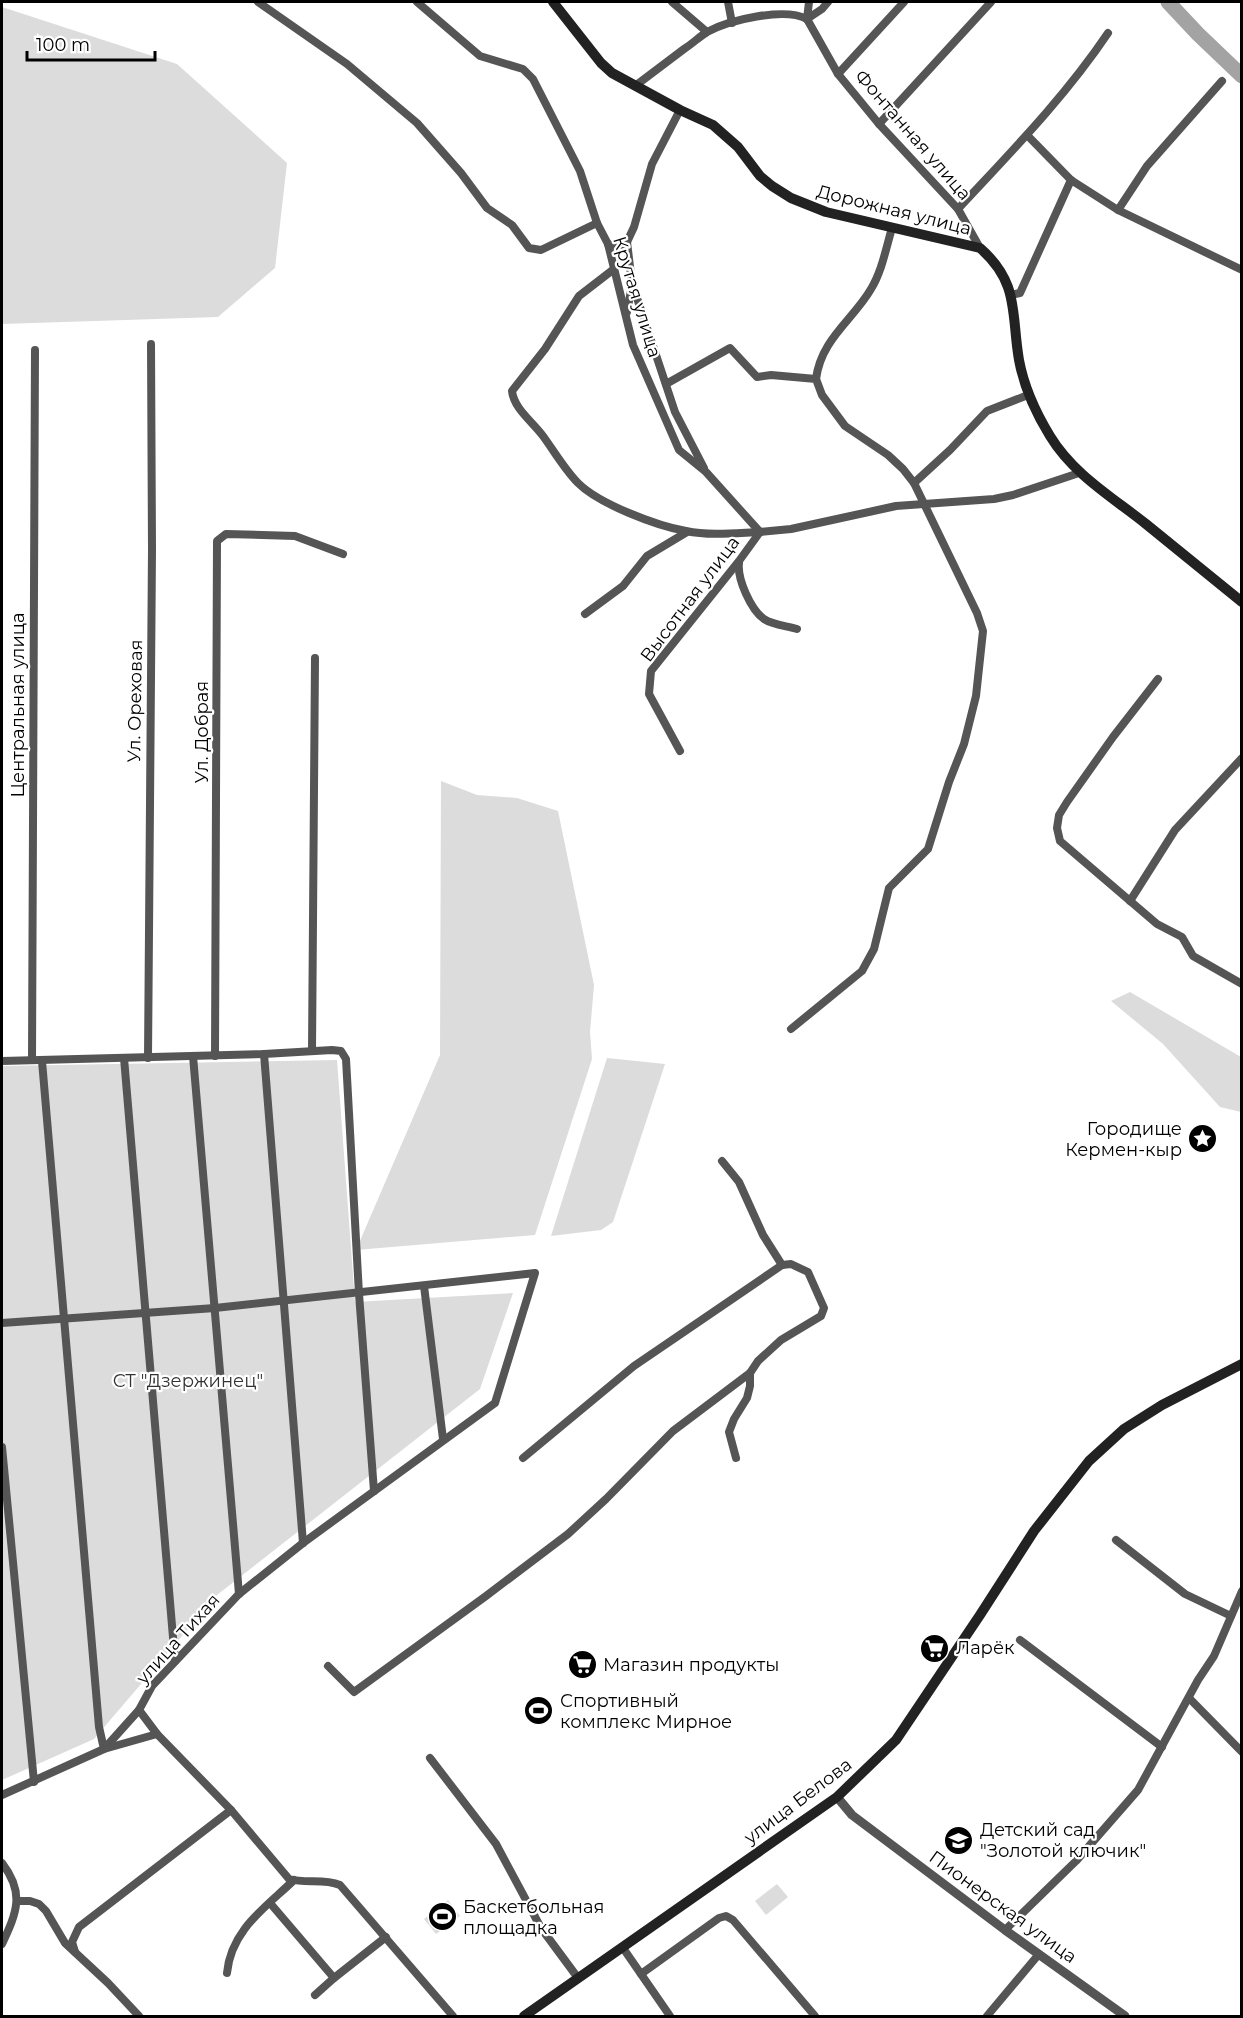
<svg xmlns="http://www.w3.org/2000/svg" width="1243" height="2018" viewBox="0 0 1243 2018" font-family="Montserrat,sans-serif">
	<rect width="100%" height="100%" fill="#fff"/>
	<g fill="#dcdcdc">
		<polygon points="2,7 177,64 287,163 275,268 218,317 2,324"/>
		<polygon points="441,781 477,795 517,798 558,811 594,985 590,1032 592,1059 535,1235 356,1250 440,1055"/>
		<polygon points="1130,992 1241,1057 1241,1112 1220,1107 1163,1044 1111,1001"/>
		<polygon points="607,1058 665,1064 613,1222 601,1230 551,1236"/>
		<polygon points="337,1060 355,1302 513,1293 480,1389 217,1595 94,1739 2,1780 2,1066"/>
		<polygon points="777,1884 788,1897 766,1915 755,1901"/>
		<polygon points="448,1900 460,1916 436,1934 424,1919"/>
	</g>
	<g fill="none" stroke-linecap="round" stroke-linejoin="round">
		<polyline stroke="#a3a3a3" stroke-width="15" points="1168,2 1198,34 1242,76"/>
		<g stroke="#555" stroke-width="8">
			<polyline points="258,2 347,64 417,123 461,173 487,208 512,225 529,248 541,250 597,223"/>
			<polyline points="417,2 480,56 523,69 533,79 580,171 597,223 608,244 633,345 679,450 706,472 760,532 791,529 896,506 994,499 1013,495 1079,473"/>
			<polyline points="672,2 707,32"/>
			<polyline points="728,2 732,23"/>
			<polyline points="807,19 838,74 879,124 958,209 980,248"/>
			<polyline points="807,19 822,9 828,2"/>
			<polyline points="807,19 809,2"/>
			<polyline points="838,74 904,2"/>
			<path d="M635 86C652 73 668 61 684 49 692 44 699 37 707 32 729 20 784 7 807 19"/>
			<polyline points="879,124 991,2"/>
			<polyline points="1027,135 1071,180 1118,210 1242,270"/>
			<path d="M958 209C1010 153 1065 97 1108 33"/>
			<polyline points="1118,210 1147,166 1222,81"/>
			<polyline points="627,242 632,283 675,412 704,468"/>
			<polyline points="608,244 618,247 627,242 634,227 652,164 680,110"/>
			<path d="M614 269 579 296 545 349 512 391C514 409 533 422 543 436 554 451 565 470 578 483 599 504 657 526 686 531 710 536 736 533 760 532"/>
			<polyline points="1011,295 1020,293 1071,180"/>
			<polyline points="627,312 632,285"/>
			<path d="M816 379C821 339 853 320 871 289 882 271 886 248 892 228"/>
			<polyline points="666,384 730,348 757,377 771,375 816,379 822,395 845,426 888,455 903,469 914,483 977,613 983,631 976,696 964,744 949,782 928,849 889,888 874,949 862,971 791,1029"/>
			<polyline points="914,483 950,450 987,411 1028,395"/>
			<path d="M739 563C737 579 751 610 764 619 772 625 788 626 797 629"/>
			<polyline points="585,614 623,586 647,556 687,532"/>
			<polyline points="1158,679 1113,737 1067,802 1059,815 1057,828 1060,841 1157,924 1182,937 1193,956 1242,984"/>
			<polyline points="680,751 649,694 651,671 739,561 760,532"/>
			<polyline points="1130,901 1175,830 1242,758"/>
			<polyline points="312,1051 315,658"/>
			<polyline points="264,1054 303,1543"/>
			<polyline points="193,1056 239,1594"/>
			<polyline points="215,1056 217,541 226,534 295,536 343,554"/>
			<polyline points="124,1058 175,1661"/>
			<polyline points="148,1058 152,550 151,344"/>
			<polyline points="32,1060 35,350"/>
			<polyline points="2,1061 264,1054 332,1050 341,1051 346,1059 359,1294 374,1491"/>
			<polyline points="42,1061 99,1727 104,1749 139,1710"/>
			<polyline points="722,1161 739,1182 763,1235 782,1265 791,1264 808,1272 824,1308 821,1316 781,1340 758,1361 750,1373 750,1386 747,1398 734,1419 729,1432 736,1458"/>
			<polyline points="424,1286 443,1439"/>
			<path d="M2 1323 215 1308 535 1273 495 1403 303 1543 239 1594 152 1686 139 1710 157 1734 231 1810 289 1879C306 1884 323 1878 340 1885L453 2016"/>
			<polyline points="2,1447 34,1782"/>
			<polyline points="523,1458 634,1366 782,1265"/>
			<polyline points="1116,1540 1185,1594 1231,1616"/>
			<polyline points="1020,1640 1162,1747"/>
			<polyline points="328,1666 354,1692 486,1596 568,1534 606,1499 673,1431 750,1373"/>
			<polyline points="1189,1698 1242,1752"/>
			<polyline points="430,1758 496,1844 541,1928 578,1978"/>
			<polyline points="2,1795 104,1749 157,1734"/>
			<path d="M2 1863C25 1893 17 1912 2 1944"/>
			<polyline points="18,1901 30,1901 39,1904 46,1911 65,1943 108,1983 139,2016"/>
			<polyline points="270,1903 334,1978 386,1937"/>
			<polyline points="1005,1930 1076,1861 1138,1790 1198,1680 1214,1656 1242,1591"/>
			<polyline points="623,1948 670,2016"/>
			<polyline points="75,1952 72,1942 79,1927 231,1810"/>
			<path d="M227 1973C231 1930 265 1908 294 1880"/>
			<polyline points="641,1974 719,1918 726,1916 733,1920 815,2016"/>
			<polyline points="315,1995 334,1978"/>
			<polyline points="987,2016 1039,1954"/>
		</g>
		<polyline stroke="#555" stroke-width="9" points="837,1797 852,1815 1005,1930 1125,2016"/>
		<g stroke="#222" stroke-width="10">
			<path d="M553 2 601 63 612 73 680 110 713 125 738 147 760 176 772 186 791 198 826 212 980 248C1020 283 1011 314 1019 360 1024 387 1036 413 1050 436 1073 474 1112 497 1146 524 1178 550 1210 576 1242 602"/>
			<polyline points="524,2016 837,1797 896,1740 980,1615 1034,1531 1089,1461 1124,1429 1162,1405 1242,1364"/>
		</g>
	</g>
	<defs>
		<symbol id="sight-disc" viewBox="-11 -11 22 22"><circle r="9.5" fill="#000" stroke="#fff"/><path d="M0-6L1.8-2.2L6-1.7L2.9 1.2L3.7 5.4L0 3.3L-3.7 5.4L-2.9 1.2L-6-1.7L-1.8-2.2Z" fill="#fff"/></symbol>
		<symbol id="supermarket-disc" viewBox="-11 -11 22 22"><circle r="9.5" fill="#000" stroke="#fff"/><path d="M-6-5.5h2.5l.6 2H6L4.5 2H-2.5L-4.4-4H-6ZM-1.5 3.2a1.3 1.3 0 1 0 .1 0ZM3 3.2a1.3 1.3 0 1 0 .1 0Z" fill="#fff"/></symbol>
		<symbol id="stadium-disc" viewBox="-11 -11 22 22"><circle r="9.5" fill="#000" stroke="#fff"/><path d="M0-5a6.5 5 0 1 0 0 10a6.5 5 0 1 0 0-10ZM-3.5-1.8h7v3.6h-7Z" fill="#fff"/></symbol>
		<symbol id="school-disc" viewBox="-11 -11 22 22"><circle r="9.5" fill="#000" stroke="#fff"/><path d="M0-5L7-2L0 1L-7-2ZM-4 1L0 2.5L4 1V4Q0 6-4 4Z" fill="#fff"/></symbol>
	</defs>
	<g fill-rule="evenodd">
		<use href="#sight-disc" x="1186" y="1122" width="33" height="33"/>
		<use href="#supermarket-disc" x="918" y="1632" width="33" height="33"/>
		<use href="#supermarket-disc" x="566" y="1648" width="33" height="33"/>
		<use href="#stadium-disc" x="522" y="1694" width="33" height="33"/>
		<use href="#school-disc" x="942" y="1824" width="33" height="33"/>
		<use href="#stadium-disc" x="426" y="1900" width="33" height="33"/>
	</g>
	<g text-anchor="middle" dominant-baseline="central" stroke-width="4.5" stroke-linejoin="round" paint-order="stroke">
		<g font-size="18" fill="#000" stroke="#fff">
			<text transform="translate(913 135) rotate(49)">Фонтанная улица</text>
			<text transform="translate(894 210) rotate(14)">Дорожная улица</text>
			<text transform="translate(637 297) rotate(73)">Крутая улица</text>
			<text transform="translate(690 599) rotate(-53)">Высотная улица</text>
			<text transform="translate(135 701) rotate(-89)">Ул. Ореховая</text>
			<text transform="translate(18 705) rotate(-90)">Центральная улица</text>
			<text transform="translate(202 732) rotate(-90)">Ул. Добрая</text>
			<text transform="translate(178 1639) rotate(-48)">улица Тихая</text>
			<text transform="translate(798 1801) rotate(-37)">улица Белова</text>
			<text transform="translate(1003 1907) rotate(36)">Пионерская улица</text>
		</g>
		<g font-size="18" fill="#000" stroke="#fff" text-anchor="start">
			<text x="1182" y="1129" text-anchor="end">Городище<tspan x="1182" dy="21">Кермен-кыр</tspan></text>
			<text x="956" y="1648">Ларёк</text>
			<text x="603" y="1665">Магазин продукты</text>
			<text x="560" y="1701">Спортивный<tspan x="560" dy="21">комплекс Мирное</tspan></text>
			<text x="980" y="1830">Детский сад<tspan x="980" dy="21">"Золотой ключик"</tspan></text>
			<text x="463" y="1907">Баскетбольная<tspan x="463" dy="21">площадка</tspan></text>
		</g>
		<g font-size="18" fill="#333" stroke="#fff">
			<text x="188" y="1381">СТ "Дзержинец"</text>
		</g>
	</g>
	<rect width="1243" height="2018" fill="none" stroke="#000000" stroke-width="6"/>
	<path d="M27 51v9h128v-9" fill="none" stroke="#000000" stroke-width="3"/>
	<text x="36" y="51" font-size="18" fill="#000000" stroke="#ffffff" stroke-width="4.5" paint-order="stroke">100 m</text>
</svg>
